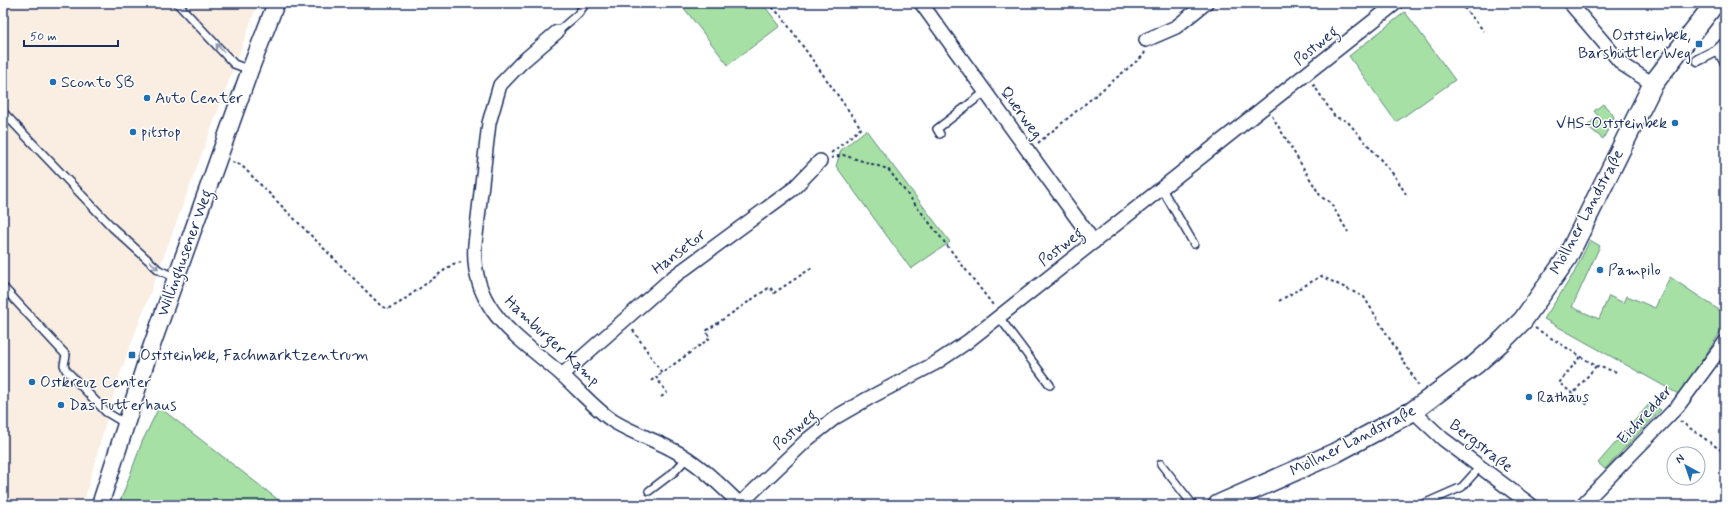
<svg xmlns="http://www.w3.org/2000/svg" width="1728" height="508" viewBox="0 0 1728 508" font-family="Mynerve,sans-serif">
	<rect width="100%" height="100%" fill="#fff"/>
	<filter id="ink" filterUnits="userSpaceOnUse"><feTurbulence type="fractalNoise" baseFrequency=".025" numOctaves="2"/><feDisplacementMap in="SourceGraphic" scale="8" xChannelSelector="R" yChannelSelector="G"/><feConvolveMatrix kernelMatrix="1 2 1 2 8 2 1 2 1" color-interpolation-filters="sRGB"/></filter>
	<g filter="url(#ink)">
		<polygon fill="#faeee2" points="3,3 258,3 117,382 83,505 3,505"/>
		<g fill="#a7e0a4" stroke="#618881">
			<polygon points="680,3 762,3 780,26 728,65"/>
			<polygon points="1405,12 1455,80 1396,122 1349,56"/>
			<polygon points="1603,104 1612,113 1614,118 1603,139 1587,126 1598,116 1594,111"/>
			<polygon points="866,130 950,242 911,269 836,166 841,150"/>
			<polygon points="1590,240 1600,246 1572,307 1599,319 1609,296 1624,303 1627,296 1655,308 1670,277 1725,314 1725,325 1680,395 1544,319 1574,273"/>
			<polygon points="1650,403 1661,410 1605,469 1598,463"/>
			<polygon points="159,407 285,505 119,505 142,442"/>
		</g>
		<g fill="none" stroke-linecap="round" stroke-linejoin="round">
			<defs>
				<g id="service">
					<polyline points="177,3 234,64 250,70"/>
					<polyline points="557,32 578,14 586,3"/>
					<polyline points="3,112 113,228 159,270 176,278"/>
					<polyline points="940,134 937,129 985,92"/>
					<polyline points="1162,189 1194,244"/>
					<polyline points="3,287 66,355 64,365 66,370 106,412 126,424"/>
					<polyline points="999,317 1050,385"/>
					<polyline points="1161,464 1193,505"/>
					<polyline points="649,491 674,472 686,459"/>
					<polyline points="1421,505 1462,487 1480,467"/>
				</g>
				<g id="pedestrian">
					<polyline points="1718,50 1725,61"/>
					<polyline points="1698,60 1718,50 1725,43"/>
				</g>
				<g id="minor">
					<polyline points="921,3 1094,242"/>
					<polyline points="1570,3 1622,64 1653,84"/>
					<path d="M557 32 521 63 500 85 489 123 475 244C470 310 517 336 561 374 577 388 596 410 613 421 632 433 653 439 673 450 699 463 720 485 741 505"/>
					<polyline points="1146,40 1176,27 1206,3"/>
					<polyline points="562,375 672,278 793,189 820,161"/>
					<polyline points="1413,411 1443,439 1531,505"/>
					<polyline points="740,504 808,439 836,417 869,398 934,364 967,342 1396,3"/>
					<polyline points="1582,505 1678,406 1725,342"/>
				</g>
				<polyline id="tertiary" points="100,505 146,362 250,70 276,3"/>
				<polyline id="secondary" points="1218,505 1335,453 1413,411 1476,364 1502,341 1523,320 1567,258 1653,84 1715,3"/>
			</defs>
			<use href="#service" stroke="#1b2f5e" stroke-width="10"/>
			<use href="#pedestrian" stroke="#1b2f5e" stroke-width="13"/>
			<use href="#minor" stroke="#1b2f5e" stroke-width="16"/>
			<use href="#tertiary" stroke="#1b2f5e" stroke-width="19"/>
			<use href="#secondary" stroke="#1b2f5e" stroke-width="22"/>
			<g stroke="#1b2f5e" stroke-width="2" stroke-dasharray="3 3" stroke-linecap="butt">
				<polyline points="768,3 782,17 861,128 830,154"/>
				<polyline points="1460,3 1484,31"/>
				<polyline points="1313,84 1335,117 1347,121 1394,175 1406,194"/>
				<polyline points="1272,116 1321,197 1330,202 1348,232"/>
				<polyline points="1038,143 1144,55 1145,51"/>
				<polyline points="831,158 843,155 888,169 993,305"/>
				<polyline points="232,162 241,165 382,307 389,308 398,304 453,264 462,262"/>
				<polyline points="1279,301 1321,276 1364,297 1420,388"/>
				<polyline points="1535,328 1596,366 1573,394"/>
				<polyline points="633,330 662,373 710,338 706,331 770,287 774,293 813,267"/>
				<polyline points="1580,357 1559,383 1588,405"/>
				<polyline points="1596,366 1617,372"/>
				<polyline points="651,381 656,377"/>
				<polyline points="661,397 667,393 656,377 662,373"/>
				<polyline points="1680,421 1725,453"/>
			</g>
			<use href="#service" stroke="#fff" stroke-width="7"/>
			<use href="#pedestrian" stroke="#fff" stroke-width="10"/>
			<use href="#minor" stroke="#fff" stroke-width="13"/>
			<use href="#tertiary" stroke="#fff" stroke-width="16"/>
			<use href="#secondary" stroke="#fff" stroke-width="19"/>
		</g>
		<defs><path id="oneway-shaft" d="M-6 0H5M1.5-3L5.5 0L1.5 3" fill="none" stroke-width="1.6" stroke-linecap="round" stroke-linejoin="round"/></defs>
		<g stroke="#8d97ae">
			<use href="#oneway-shaft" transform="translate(220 48) rotate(-133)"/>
			<use href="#oneway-shaft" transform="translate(154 265) rotate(43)"/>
		</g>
	</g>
	<g fill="#1f6fb2" stroke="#fff" stroke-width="1.5">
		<rect x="1695" y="40" width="8" height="8" rx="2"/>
		<circle cx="53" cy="82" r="4"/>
		<circle cx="147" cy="98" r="4"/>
		<circle cx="1675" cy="123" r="4"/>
		<circle cx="133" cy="132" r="4"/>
		<circle cx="1600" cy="270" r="4"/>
		<rect x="128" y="351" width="8" height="8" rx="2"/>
		<circle cx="32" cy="382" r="4"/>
		<circle cx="1529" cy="397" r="4"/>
		<circle cx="61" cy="405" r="4"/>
	</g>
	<g text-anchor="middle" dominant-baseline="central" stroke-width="3" stroke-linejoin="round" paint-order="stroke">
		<g font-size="16" fill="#1b2f5e" stroke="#fff" text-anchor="start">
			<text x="1691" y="35" text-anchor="end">Oststeinbek,<tspan x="1691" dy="18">Barsbüttler Weg</tspan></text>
			<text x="61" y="82">Sconto SB</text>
			<text x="155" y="98">Auto Center</text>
			<text x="1667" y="123" text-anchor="end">VHS-Oststeinbek</text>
			<text x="141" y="132">pitstop</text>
			<text x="1608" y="270">Pampilo</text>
			<text x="140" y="355">Oststeinbek, Fachmarktzentrum</text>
			<text x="40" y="382">Ostkreuz Center</text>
			<text x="1537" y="397">Rathaus</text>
			<text x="69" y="405">Das Futterhaus</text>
		</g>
		<g font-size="16" fill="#1b2f5e" stroke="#fff">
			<text transform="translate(1316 46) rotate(-39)">Postweg</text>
			<text transform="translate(1021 113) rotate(54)">Querweg</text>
			<text transform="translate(1587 212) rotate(-62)">Möllner Landstraße</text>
			<text transform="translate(1061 247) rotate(-38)">Postweg</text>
			<text transform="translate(679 252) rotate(-38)">Hansetor</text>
			<text transform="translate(185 253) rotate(-70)">Willinghusener Weg</text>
			<text transform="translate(552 341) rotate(43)">Hamburger Kamp</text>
			<text transform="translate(1645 415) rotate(-48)">Eichredder</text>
			<text transform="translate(795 430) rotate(-41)">Postweg</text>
			<text transform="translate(1353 441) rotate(-27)">Möllner Landstraße</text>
			<text transform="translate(1481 446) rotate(38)">Bergstraße</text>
		</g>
	</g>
	<rect width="1728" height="508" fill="none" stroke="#fff" stroke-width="16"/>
	<rect x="8" y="8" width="1712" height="492" fill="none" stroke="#1b2f5e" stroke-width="1.5" filter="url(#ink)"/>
	<g transform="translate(1686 466) rotate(320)"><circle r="19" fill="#ffffff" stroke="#a4acbf"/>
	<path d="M0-3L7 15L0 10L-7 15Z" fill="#1f6fb2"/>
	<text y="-6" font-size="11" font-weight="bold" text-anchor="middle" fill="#1b2f5e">N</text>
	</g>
	<path d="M24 40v6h94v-6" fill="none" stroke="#1b2f5e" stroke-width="2"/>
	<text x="30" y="40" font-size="12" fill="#1b2f5e" stroke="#ffffff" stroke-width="3" paint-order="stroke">50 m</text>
</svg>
